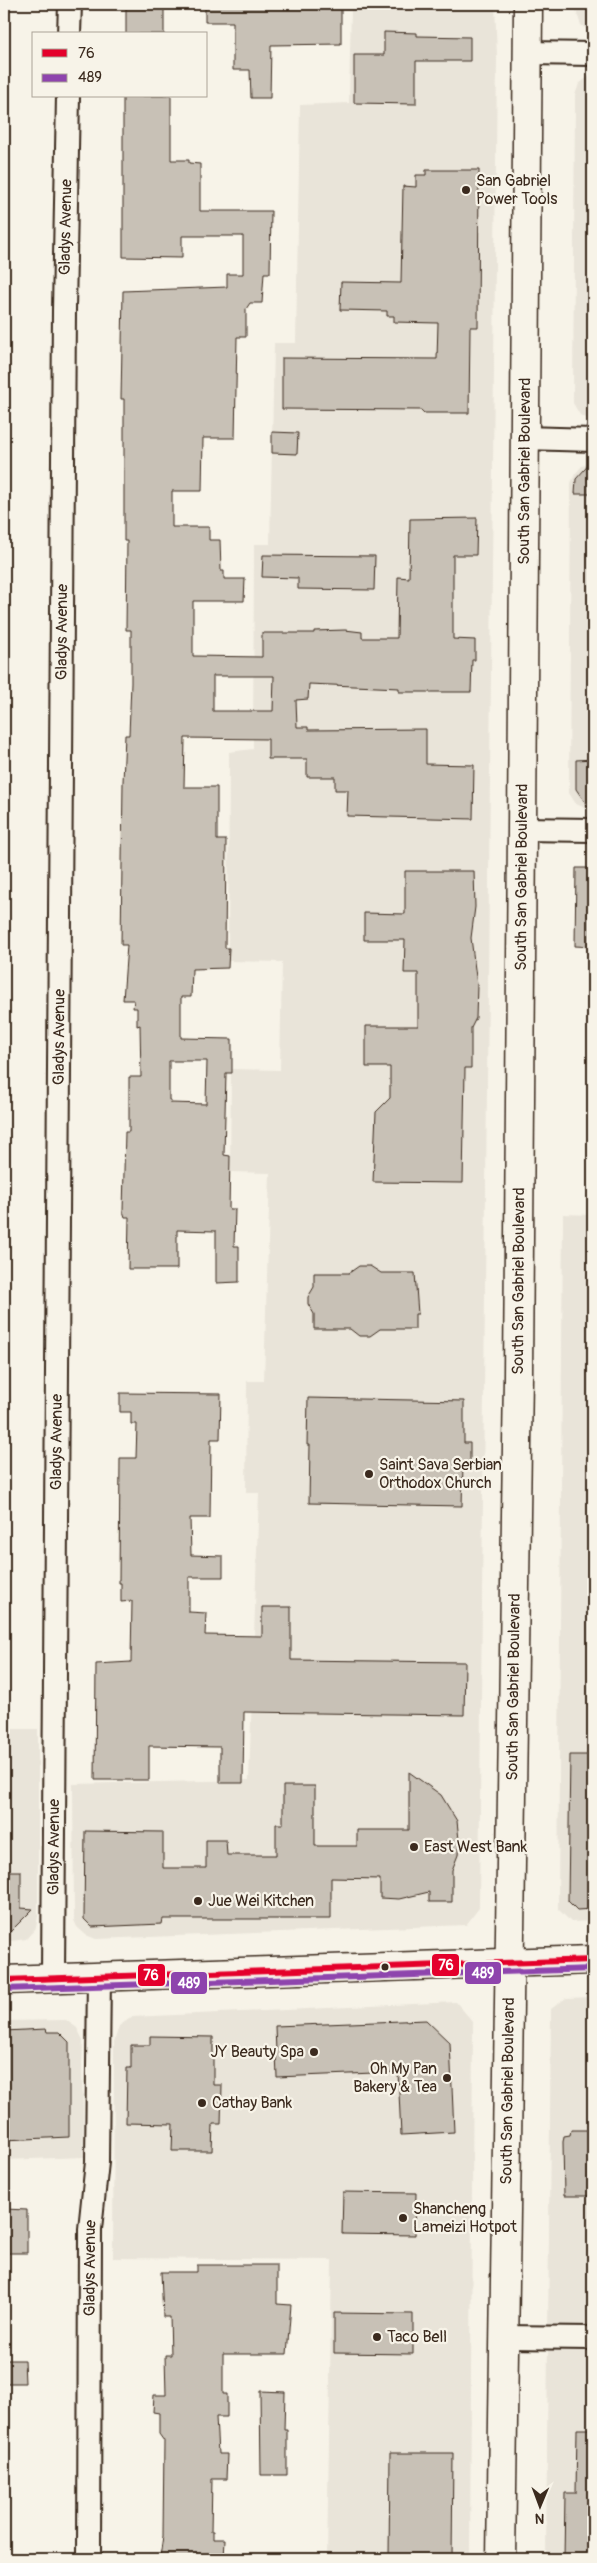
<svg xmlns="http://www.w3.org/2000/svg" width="597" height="2563" viewBox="0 0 597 2563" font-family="Pangolin,sans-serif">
	<rect width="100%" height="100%" fill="#f7f3e8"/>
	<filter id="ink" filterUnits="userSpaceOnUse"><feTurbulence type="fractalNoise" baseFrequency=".02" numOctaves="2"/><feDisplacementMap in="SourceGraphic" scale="10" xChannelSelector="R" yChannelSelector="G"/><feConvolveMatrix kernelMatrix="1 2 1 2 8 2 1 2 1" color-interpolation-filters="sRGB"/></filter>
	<g filter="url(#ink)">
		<g fill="#e9e4d9">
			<polygon points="351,4 495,4 497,56 479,1908 466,1925 96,1939 86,1935 77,1927 74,1920 73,1784 249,1780 259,1493 246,1493 247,1381 264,1381 270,1173 230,1172 231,1069 280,1070 282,962 228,961 229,752 253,749 254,544 270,544 274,343 296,343 300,105 349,103"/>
			<polygon points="576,4 593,4 593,34 581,25 576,11"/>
			<polygon points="593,73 593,421 580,415 573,403 575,95 579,84"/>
			<polygon points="593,462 593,811 576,804 569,793 571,483 575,474 582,466"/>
			<polygon points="563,1214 593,1215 593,1921 571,1922 558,1909"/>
			<polygon points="4,1729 38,1729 38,1916 36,1928 26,1939 4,1942"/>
			<polygon points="593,1997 593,2559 546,2559 551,2009 566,1998"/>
			<polygon points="456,2002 473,2022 470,2559 327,2559 332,2260 113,2258 114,2042 119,2026 132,2017"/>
			<polygon points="66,2020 77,2028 83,2040 82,2064 84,2157 4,2160 4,2021"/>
		</g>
		<g fill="#c8c1b6" stroke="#3b2a1e" fill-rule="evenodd">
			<rect x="126" y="4" width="38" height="30"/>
			<polygon points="205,4 341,4 341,44 271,45 270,98 251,98 250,70 233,70 233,22 205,22"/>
			<polygon points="384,32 417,33 417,36 470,37 470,61 416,61 416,104 354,103 354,55 384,55"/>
			<path d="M123 96H171V160H189V163L200 164V211H271L270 273H264L262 303H250L246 309V337H237L235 438H203L202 491H172V527H209V540H220L221 571H224V579H245L244 601H193V656L262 657V633H314V631L345 630 362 632V638H397L398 577 409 578 410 519 477 518 476 555H453V639L475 640V660H472L471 692H399V688L309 684 308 699 296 700 297 727H308V730L426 729V764L474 765 473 819 347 816 348 790H335V777H307V759H268V739L185 738 184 787H217V840H226L225 948H229L228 968 192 969 191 997H181V1038L232 1039V1073H226L224 1155 230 1156 229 1209H235L234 1246H239V1282L216 1283V1231L177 1230V1269H128L129 1217H125L123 1211 125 1132H129V1077H141L140 1025 137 1026V1008H133L134 1000H123L127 945H121L123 782 125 735H129L131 683V630H126L127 541H124V399H121L123 291 227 287V274H243V236H182V258L123 257ZM213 676H274L273 711H213ZM169 1061H207L206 1104 171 1103V1100H169Z"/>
			<polygon points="426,170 479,170 478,327 470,327 469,413 424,413 421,410 282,409 282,358 437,359 438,323 394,322 394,316 387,316 387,311 340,310 341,282 401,283 403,186 416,187 416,175 426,175"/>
			<polygon points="272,432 298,433 297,454 272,453"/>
			<polygon points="593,460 593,494 575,494 576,479"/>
			<polygon points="263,555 375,556 374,590 298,589 298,578 262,577"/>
			<polygon points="593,759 593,814 576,789 576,760"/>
			<polygon points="576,868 593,868 593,947 575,946"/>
			<polygon points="405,871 474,871 475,907 471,938 477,985 476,1018 471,1028 471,1068 465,1068 463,1183 373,1182 376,1112 390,1098 390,1067 366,1067 366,1026 418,1026 418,973 404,973 405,940 364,940 364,913 405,914"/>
			<polygon points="359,1266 370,1266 381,1273 415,1273 418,1314 415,1314 415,1329 380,1329 370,1336 359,1336 350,1329 314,1329 314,1314 308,1304 308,1297 314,1287 314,1273 349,1273"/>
			<polygon points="120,1393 221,1394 220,1439 211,1439 210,1518 190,1518 191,1555 223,1556 223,1577 189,1577 189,1612 206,1613 205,1635 262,1636 262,1607 291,1607 291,1660 465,1662 464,1715 244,1712 243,1783 220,1783 220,1747 149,1746 149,1780 95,1780 96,1664 131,1662 132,1601 121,1602 121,1583 119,1583 120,1458 136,1458 137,1424 131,1424 131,1412 120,1412"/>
			<polygon points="308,1398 464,1401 464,1443 470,1443 470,1464 463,1464 462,1506 309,1503 310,1445 307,1445"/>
			<polygon points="570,1755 593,1755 593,1909 577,1910 568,1901"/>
			<polygon points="409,1772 441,1795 457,1821 459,1840 458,1855 452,1870 452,1902 429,1902 429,1892 399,1899 380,1898 380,1879 331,1878 331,1919 163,1919 162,1924 92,1927 84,1919 85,1831 163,1832 163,1868 206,1868 206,1840 226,1840 227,1855 276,1855 276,1824 283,1824 283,1786 315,1786 315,1846 357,1846 357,1830 409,1830"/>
			<polygon points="4,1871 21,1871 21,1908 33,1909 4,1938"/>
			<polygon points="426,2020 450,2043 454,2132 401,2135 398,2072 277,2077 275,2026"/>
			<polygon points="46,2029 47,2032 59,2032 69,2042 69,2137 4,2140 4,2031"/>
			<polygon points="150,2036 213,2037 213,2085 222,2085 221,2124 213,2124 212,2151 172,2151 173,2124 126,2123 127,2068 131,2068 131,2045 150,2045"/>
			<polygon points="571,2130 593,2130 593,2196 564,2196 563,2142 564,2136 570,2135"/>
			<polygon points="343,2192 416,2193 415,2235 342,2234"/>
			<polygon points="4,2209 27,2210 27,2253 4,2253"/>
			<polygon points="197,2265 277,2265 277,2304 291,2305 287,2354 223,2354 223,2394 227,2394 227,2417 216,2417 218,2454 227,2454 226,2479 212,2479 211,2532 213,2532 213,2539 225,2539 224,2559 163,2559 160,2557 163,2536 164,2441 159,2434 159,2413 153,2412 154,2395 166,2395 165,2355 171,2355 170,2317 163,2317 161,2272 197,2272"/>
			<polygon points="334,2313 413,2314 413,2354 334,2353"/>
			<polygon points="4,2360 24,2360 25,2383 4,2383"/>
			<polygon points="260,2391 285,2392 284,2430 287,2430 287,2475 261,2475"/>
			<polygon points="577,2429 593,2429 593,2559 564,2559 565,2493 576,2493"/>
			<polygon points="390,2453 453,2453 452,2559 389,2559"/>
		</g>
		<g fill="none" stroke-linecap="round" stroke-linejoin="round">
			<defs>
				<g id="minor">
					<polyline points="69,34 70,4"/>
					<polyline points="527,53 593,54"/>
					<polyline points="524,438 593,440"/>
					<polyline points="522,829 593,830"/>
					<path id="s1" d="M53 1977 64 310 68 96"/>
					<polyline points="503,2337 593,2338"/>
					<path id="s2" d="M89 2559 90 2229 97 2162 99 1975"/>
				</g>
				<g id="major">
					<polyline points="4,1980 593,1960"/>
					<path id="s3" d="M501 2559 518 1376 528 4"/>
				</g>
			</defs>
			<use href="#minor" stroke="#3b2a1e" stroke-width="26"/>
			<use href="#major" stroke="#3b2a1e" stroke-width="31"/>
			<use href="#minor" stroke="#f7f3e8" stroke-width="22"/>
			<use href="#major" stroke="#f7f3e8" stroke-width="28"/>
			<defs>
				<polyline id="bus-1" points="4,1980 593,1960"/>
				<polyline id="bus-2" points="4,1989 593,1969"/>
			</defs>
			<use href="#bus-1" stroke="#f7f3e8" stroke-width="10"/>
			<use href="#bus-2" stroke="#f7f3e8" stroke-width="10"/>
			<use href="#bus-1" stroke="#e4002b" stroke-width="6"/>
			<use href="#bus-2" stroke="#8e44ad" stroke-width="6"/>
		</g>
	</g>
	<g fill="#3b2a1e" stroke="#f7f3e8" stroke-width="2">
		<circle cx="466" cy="190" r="5"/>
		<circle cx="369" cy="1474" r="5"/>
		<circle cx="414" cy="1847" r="5"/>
		<circle cx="198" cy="1901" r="5"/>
		<circle cx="385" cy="1967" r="4.5"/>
		<circle cx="314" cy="2052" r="5"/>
		<circle cx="447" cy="2078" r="5"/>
		<circle cx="202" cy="2103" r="5"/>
		<circle cx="403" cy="2218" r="5"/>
		<circle cx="377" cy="2337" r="5"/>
	</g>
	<g text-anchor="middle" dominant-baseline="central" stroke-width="4.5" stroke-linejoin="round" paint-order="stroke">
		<g font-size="16" fill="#3b2a1e" stroke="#f7f3e8" text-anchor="start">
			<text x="476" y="181">San Gabriel<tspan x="476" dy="18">Power Tools</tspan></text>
			<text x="379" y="1465">Saint Sava Serbian<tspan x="379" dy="18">Orthodox Church</tspan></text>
			<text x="424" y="1847">East West Bank</text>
			<text x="208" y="1901">Jue Wei Kitchen</text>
			<text x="304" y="2052" text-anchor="end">JY Beauty Spa</text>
			<text x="437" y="2069" text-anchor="end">Oh My Pan<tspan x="437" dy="18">Bakery &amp; Tea</tspan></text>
			<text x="212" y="2103">Cathay Bank</text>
			<text x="413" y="2209">Shancheng<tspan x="413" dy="18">Lameizi Hotpot</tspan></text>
			<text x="387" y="2337">Taco Bell</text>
		</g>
		<g font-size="16" fill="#3b2a1e" stroke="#f7f3e8">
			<text stroke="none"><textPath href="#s1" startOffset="1750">Gladys Avenue</textPath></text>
			<text stroke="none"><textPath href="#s3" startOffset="2088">South San Gabriel Boulevard</textPath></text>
			<text stroke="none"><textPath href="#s1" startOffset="1345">Gladys Avenue</textPath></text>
			<text stroke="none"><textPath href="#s3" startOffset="1682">South San Gabriel Boulevard</textPath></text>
			<text stroke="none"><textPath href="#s1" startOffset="940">Gladys Avenue</textPath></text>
			<text stroke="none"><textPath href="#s3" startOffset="1278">South San Gabriel Boulevard</textPath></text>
			<text stroke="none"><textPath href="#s1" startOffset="535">Gladys Avenue</textPath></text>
			<text stroke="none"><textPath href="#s3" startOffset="872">South San Gabriel Boulevard</textPath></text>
			<text stroke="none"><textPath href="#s1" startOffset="130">Gladys Avenue</textPath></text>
			<text stroke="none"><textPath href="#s3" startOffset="468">South San Gabriel Boulevard</textPath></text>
			<text stroke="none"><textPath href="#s2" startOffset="291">Gladys Avenue</textPath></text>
		</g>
	</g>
	<g stroke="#f7f3e8" stroke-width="2">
		<rect x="431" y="1953" width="29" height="24" rx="5" fill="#e4002b"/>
		<rect x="464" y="1961" width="38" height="24" rx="5" fill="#8e44ad"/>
		<rect x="137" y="1963" width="29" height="24" rx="5" fill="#e4002b"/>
		<rect x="170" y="1971" width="38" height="24" rx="5" fill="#8e44ad"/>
	</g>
	<g font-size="14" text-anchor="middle" font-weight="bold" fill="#fff">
		<text x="446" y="1970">76</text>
		<text x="483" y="1978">489</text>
		<text x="151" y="1980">76</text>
		<text x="189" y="1988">489</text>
	</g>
	<rect width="597" height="2563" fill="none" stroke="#f7f3e8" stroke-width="20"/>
	<rect x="10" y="10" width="577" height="2543" fill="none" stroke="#3b2a1e" stroke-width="2" filter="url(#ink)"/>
	<rect x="32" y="32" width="175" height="65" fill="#f7f3e8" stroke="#aca397"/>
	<rect x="42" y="49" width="25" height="8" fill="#e4002b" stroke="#aca397"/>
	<text x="78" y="58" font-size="15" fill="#3b2a1e">76</text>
	<rect x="42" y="74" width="25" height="8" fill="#8e44ad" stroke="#aca397"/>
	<text x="78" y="82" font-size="15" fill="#3b2a1e">489</text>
	<g transform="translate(540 2506) rotate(181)" stroke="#f7f3e8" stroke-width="4" paint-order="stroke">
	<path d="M0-4L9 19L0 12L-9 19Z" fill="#3b2a1e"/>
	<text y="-8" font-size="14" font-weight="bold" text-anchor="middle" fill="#3b2a1e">N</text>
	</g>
</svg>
